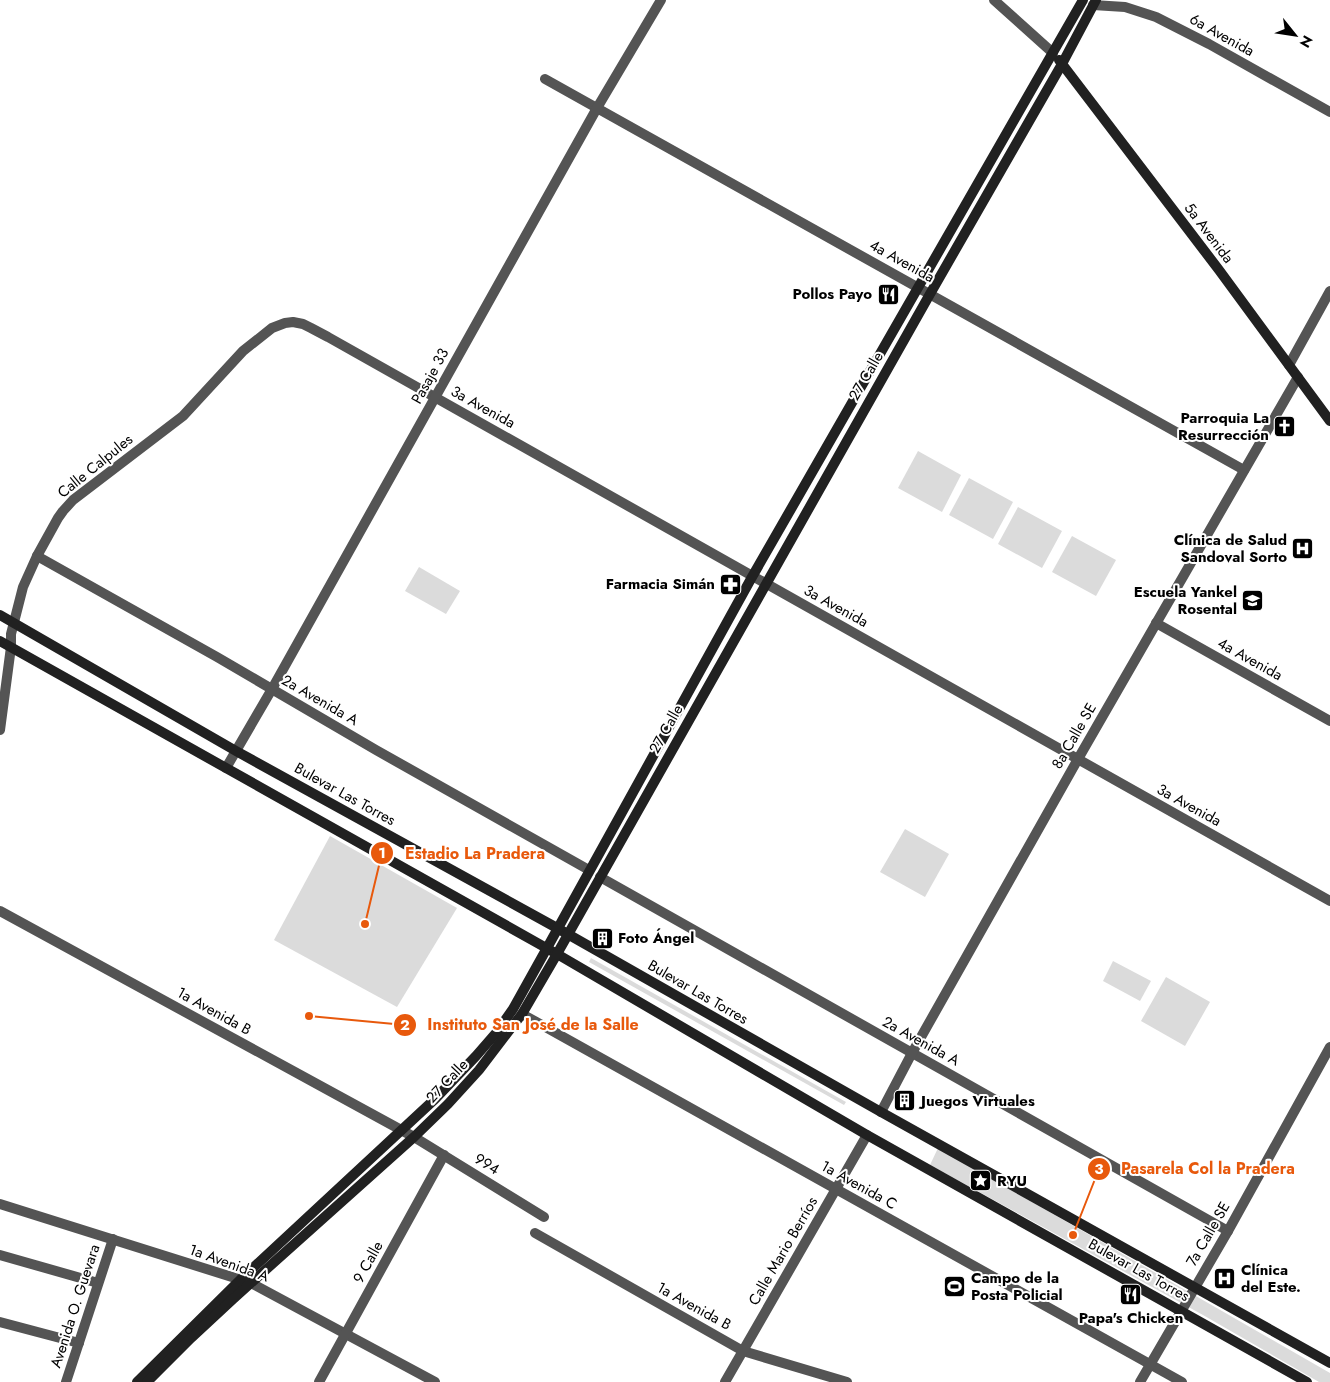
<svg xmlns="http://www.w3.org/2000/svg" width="1330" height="1382" viewBox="0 0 1330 1382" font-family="Jost,sans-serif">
	<rect width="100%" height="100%" fill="#fff"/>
	<g fill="#dbdbdb">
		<polygon points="918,451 961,475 942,512 898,488"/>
		<polygon points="969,478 1013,502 993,539 949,515"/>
		<polygon points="1018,507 1062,531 1042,568 998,544"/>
		<polygon points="1072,536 1116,560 1096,596 1052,572"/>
		<polygon points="419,567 460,591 446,614 405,591"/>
		<polygon points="905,829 949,854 925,897 880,872"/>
		<polygon points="330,836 457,908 397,1007 274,940"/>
		<polygon points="591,958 846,1102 844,1105 589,962"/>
		<polygon points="1113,961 1151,981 1140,1001 1103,981"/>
		<polygon points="1166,977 1210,1002 1185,1046 1141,1021"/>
		<polygon points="938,1148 1330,1373 1330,1382 1319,1382 1203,1315 930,1165"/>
	</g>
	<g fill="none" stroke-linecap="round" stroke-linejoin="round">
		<g stroke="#545454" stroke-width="10">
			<polyline points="994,0 1053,53"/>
			<polyline points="1093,5 1125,7 1156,17 1209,44 1330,112"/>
			<polyline points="545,79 1244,470"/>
			<polyline points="1289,365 1330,291"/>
			<polyline points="37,556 217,657 376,750 589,870"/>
			<polyline points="1156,623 1330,721"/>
			<polyline points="0,730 11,647 11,634 23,587 37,556 58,518 63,511 73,500 183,416 243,351 272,328 285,323 293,322 303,324 311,328 328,337 1330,901"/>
			<polyline points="226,768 272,689 597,108 661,0"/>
			<polyline points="600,877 1228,1231"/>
			<polyline points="0,911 414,1137 544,1217"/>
			<polyline points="522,1014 1182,1382"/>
			<polyline points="881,1112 912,1053 1078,759 1298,377"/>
			<polyline points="0,1204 251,1283 435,1382"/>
			<polyline points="535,1233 743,1351 847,1382"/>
			<polyline points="0,1255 98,1283"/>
			<polyline points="0,1322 79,1343"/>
			<polyline points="66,1382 113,1239"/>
			<polyline points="319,1382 444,1155"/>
			<polyline points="725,1382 867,1135"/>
			<polyline points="1140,1382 1228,1231 1330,1047"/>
		</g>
		<g stroke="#212121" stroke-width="10">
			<polyline points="1059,60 1219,270 1330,421"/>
			<polyline points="0,615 236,751 557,928 881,1112 1330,1363"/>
			<polyline points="0,641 557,954 867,1135 1307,1382"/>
			<polyline points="137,1382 240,1280 435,1099 476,1056 496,1033 513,1009 547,948 752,577 1083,0"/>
			<polyline points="147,1382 191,1338 233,1299 414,1137 448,1104 479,1070 508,1032 522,1014 557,954 930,294 1062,64 1096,0"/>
		</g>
	</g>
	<defs>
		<symbol id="restaurant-square" viewBox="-11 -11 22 22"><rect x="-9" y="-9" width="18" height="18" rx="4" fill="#000" stroke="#fff"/><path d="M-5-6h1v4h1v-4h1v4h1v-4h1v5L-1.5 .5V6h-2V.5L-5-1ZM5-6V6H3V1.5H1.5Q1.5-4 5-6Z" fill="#fff"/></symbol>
		<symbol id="church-square" viewBox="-11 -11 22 22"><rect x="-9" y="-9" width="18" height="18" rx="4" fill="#000" stroke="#fff"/><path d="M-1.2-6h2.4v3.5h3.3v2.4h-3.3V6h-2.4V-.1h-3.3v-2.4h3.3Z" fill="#fff"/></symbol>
		<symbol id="hospital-square" viewBox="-11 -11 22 22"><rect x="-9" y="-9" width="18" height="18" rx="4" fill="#000" stroke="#fff"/><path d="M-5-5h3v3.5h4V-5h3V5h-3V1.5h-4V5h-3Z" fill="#fff"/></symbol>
		<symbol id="pharmacy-square" viewBox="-11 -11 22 22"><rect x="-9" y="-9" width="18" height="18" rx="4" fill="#000" stroke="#fff"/><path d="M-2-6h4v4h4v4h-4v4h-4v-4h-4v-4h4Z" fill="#fff"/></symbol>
		<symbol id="school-square" viewBox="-11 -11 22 22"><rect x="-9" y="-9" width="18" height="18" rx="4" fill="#000" stroke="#fff"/><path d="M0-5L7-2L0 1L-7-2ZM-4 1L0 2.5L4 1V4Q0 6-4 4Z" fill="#fff"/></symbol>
		<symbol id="building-square" viewBox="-11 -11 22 22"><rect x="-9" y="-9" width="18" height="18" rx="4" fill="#000" stroke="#fff"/><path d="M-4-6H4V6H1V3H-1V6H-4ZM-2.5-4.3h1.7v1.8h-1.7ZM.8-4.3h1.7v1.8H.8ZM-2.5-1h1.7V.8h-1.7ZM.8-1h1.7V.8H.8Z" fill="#fff"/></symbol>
		<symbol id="sight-square" viewBox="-11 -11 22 22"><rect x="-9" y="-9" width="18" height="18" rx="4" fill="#000" stroke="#fff"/><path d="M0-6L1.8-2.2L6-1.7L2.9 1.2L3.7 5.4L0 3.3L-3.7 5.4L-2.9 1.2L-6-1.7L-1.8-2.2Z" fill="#fff"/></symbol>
		<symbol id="stadium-square" viewBox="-11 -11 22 22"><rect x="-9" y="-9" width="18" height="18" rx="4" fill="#000" stroke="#fff"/><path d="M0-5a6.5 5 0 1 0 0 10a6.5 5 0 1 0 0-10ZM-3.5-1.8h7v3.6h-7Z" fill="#fff"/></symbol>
	</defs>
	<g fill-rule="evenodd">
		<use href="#restaurant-square" x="876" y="282" width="25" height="25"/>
		<use href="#church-square" x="1272" y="414" width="25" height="25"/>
		<use href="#hospital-square" x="1290" y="536" width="25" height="25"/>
		<use href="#pharmacy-square" x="718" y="572" width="25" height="25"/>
		<use href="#school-square" x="1240" y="588" width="25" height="25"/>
		<use href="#building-square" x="590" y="926" width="25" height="25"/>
		<use href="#building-square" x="892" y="1088" width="25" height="25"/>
		<use href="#sight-square" x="968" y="1168" width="25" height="25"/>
		<use href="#hospital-square" x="1212" y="1266" width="25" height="25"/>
		<use href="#stadium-square" x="942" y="1274" width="25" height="25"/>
		<use href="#restaurant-square" x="1118" y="1282" width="25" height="25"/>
	</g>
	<g text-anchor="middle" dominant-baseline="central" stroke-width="4" stroke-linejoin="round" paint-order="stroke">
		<g font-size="15" fill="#000" stroke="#fff">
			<text transform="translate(1222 35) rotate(29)">6a Avenida</text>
			<text transform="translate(1209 233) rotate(53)">5a Avenida</text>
			<text transform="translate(902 261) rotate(29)">4a Avenida</text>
			<text transform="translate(430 376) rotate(-61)">Pasaje 33</text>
			<text transform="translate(866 376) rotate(-60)">27 Calle</text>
			<text transform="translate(483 407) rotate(29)">3a Avenida</text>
			<text transform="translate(95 466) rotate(-39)">Calle Calpules</text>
			<text transform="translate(836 606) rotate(29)">3a Avenida</text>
			<text transform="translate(1250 659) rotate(29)">4a Avenida</text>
			<text transform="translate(320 700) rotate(30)">2a Avenida A</text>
			<text transform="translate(666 729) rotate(-61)">27 Calle</text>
			<text transform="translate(1074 736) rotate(-60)">8a Calle SE</text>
			<text transform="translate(345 794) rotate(29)">Bulevar Las Torres</text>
			<text transform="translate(1189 805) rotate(29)">3a Avenida</text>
			<text transform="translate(698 992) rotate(30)">Bulevar Las Torres</text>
			<text transform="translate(214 1011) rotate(29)">1a Avenida B</text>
			<text transform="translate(921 1041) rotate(29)">2a Avenida A</text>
			<text transform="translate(447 1081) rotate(-47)">27 Calle</text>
			<text transform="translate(487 1164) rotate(31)">994</text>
			<text transform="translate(859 1185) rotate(29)">1a Avenida C</text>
			<text transform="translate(1208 1234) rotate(-60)">7a Calle SE</text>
			<text transform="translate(783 1251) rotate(-60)">Calle Mario Berríos</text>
			<text transform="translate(368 1262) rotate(-61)">9 Calle</text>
			<text transform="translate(229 1263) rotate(20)">1a Avenida A</text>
			<text transform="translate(1139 1270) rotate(29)">Bulevar Las Torres</text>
			<text transform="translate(75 1306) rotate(-72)">Avenida O. Guevara</text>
			<text transform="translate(694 1306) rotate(29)">1a Avenida B</text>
		</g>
		<g font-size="15" font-weight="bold" fill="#000" stroke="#fff" text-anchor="end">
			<text x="872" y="294">Pollos Payo</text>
			<text x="1269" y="418">Parroquia La<tspan x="1269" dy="17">Resurrección</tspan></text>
			<text x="1287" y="540">Clínica de Salud<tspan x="1287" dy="17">Sandoval Sorto</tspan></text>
			<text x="715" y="584">Farmacia Simán</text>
			<text x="1237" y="592">Escuela Yankel<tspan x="1237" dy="17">Rosental</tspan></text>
			<text x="618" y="938" text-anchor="start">Foto Ángel</text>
			<text x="921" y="1101" text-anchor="start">Juegos Virtuales</text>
			<text x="997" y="1181" text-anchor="start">RYU</text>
			<text x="1241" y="1270" text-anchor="start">Clínica<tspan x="1241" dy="17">del Este.</tspan></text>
			<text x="971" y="1278" text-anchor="start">Campo de la<tspan x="971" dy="17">Posta Policial</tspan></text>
			<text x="1131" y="1318" text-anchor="middle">Papa's Chicken</text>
		</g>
	</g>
	<path fill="none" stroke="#e8590c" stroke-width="2" d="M365 924L382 853M309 1016L405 1025M1073 1235L1099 1169"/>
	<g fill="#e8590c" stroke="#fff" stroke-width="2">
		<circle cx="365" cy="924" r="5"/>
		<circle cx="309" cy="1016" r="5"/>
		<circle cx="1073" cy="1235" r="5"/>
		<circle cx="382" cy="853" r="12"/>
		<circle cx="405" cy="1025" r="12"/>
		<circle cx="1099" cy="1169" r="12"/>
	</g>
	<g font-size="15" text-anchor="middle" font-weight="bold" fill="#fff">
		<text x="382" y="858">1</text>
		<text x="405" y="1030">2</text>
		<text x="1099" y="1174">3</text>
	</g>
	<g font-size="16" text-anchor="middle" font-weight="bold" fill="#e8590c" stroke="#fff" stroke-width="4" stroke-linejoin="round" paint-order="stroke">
		<text x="475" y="859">Estadio La Pradera</text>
		<text x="533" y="1030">Instituto San José de la Salle</text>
		<text x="1208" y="1174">Pasarela Col la Pradera</text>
	</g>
	<g transform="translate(1295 35) rotate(120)" stroke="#ffffff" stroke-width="4" paint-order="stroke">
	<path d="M0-4L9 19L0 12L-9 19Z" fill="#000000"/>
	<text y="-8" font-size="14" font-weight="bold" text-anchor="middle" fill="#000000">N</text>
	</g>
</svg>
